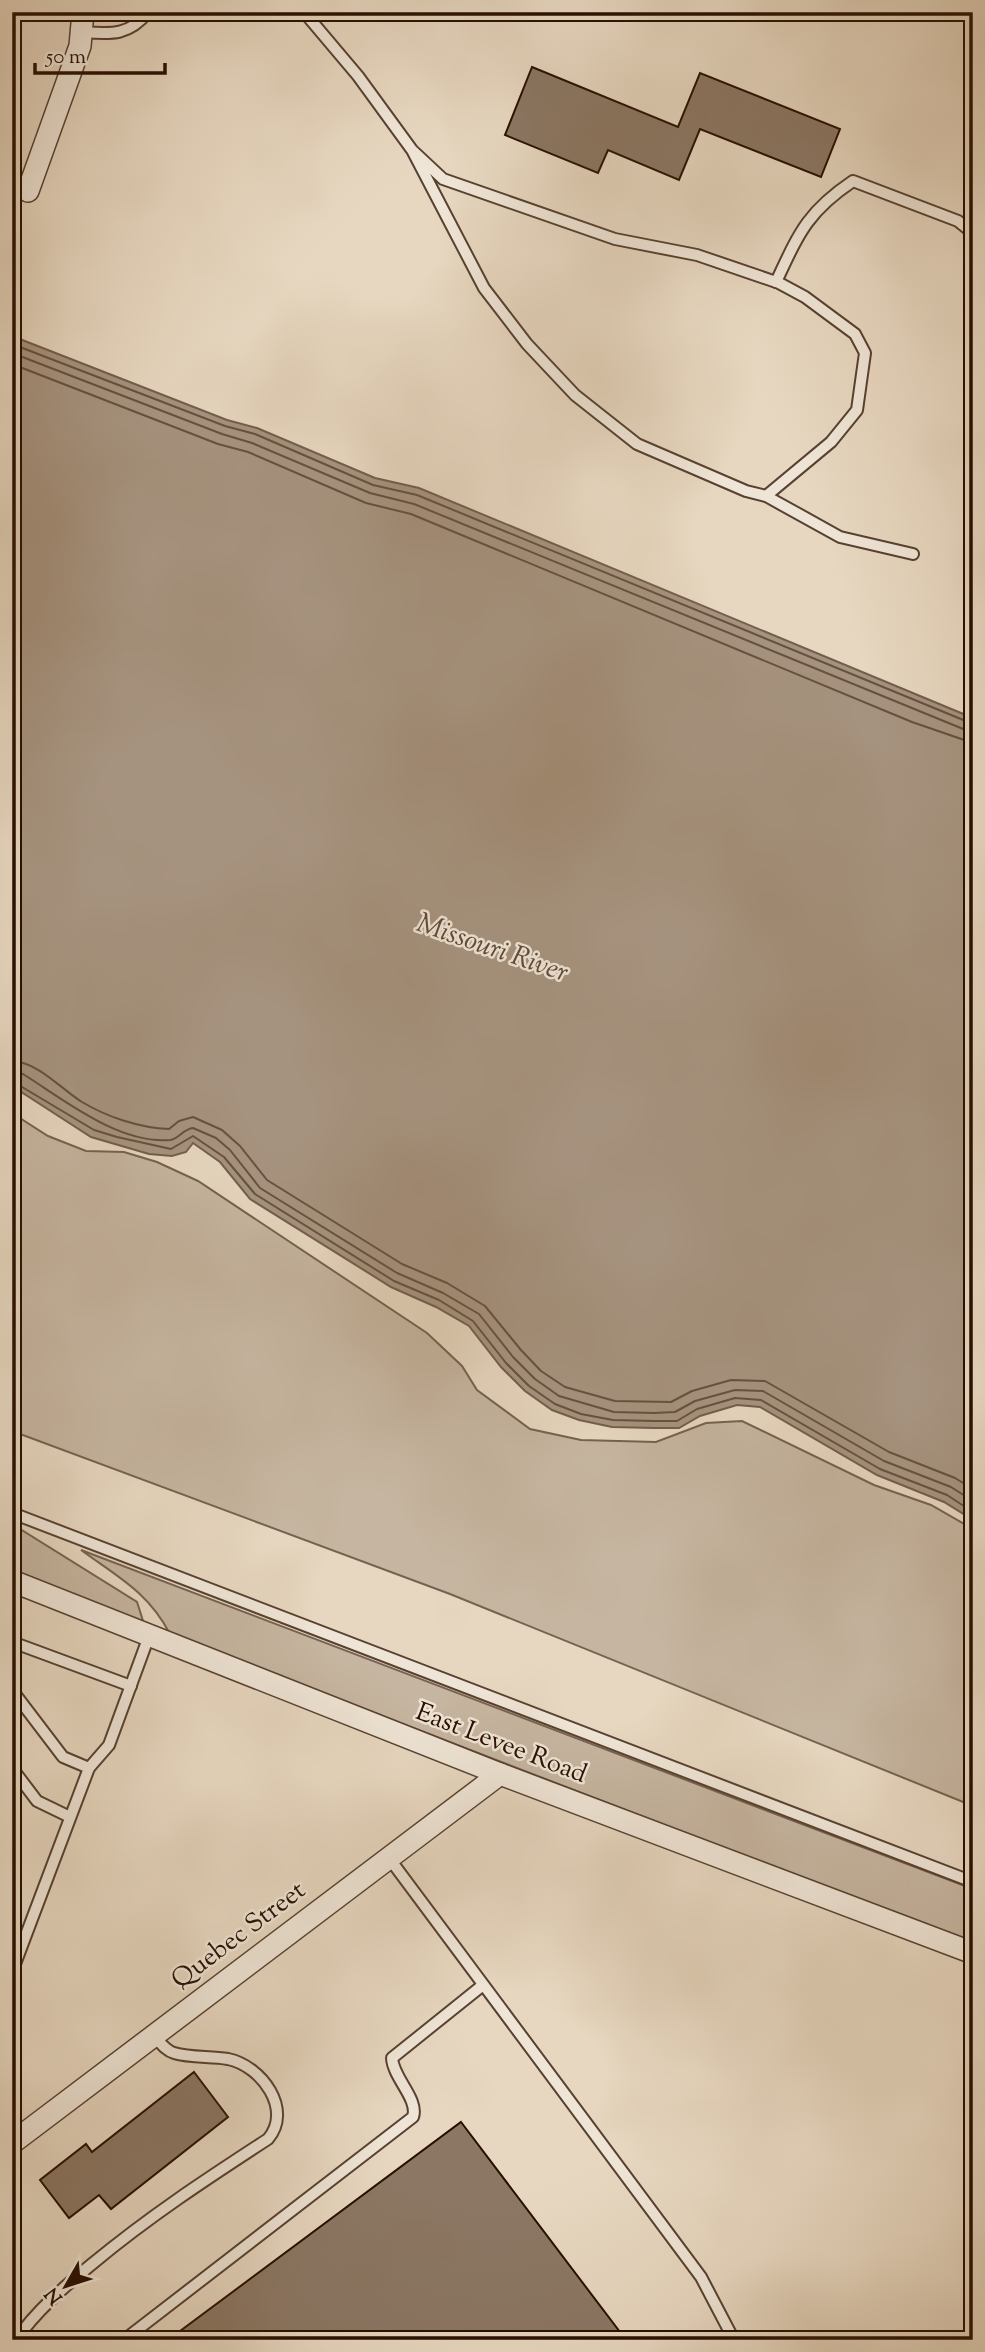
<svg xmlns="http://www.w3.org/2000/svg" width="985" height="2352" viewBox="0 0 985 2352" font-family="'Sorts Mill Goudy',serif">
	<rect width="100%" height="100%" fill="#e7d7c0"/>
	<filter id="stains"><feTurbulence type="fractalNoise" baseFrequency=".00286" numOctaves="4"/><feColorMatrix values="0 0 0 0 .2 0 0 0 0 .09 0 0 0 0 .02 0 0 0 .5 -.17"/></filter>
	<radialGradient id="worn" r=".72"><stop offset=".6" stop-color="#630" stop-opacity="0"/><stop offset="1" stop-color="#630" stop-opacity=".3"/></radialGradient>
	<g fill="#c6b5a0" stroke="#766250" stroke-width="2">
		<polygon points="12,1113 48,1136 86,1151 124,1152 157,1162 198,1181 427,1333 462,1366 477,1390 530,1429 581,1440 656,1442 706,1423 742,1421 874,1485 931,1505 973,1529 973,1806 450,1594 12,1431"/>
		<polygon points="12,1524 137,1602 144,1624 12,1573"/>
		<path d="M81 1550 973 1889V1944L170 1634C148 1592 118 1577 81 1550Z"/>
	</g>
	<polygon fill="#a6937f" stroke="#735e4d" stroke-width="2" points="12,336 227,420 257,428 375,478 419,488 973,718 973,1520 944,1502 877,1475 760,1407 737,1405 700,1416 679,1428 654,1428 612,1427 579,1420 552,1410 525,1391 501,1367 469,1326 436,1307 391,1287 250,1199 220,1162 193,1143 186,1152 172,1156 149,1154 91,1137 12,1086"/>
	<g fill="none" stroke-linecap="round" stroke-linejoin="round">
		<g stroke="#665140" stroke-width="2">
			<polyline points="12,344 225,426 255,434 373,485 417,495 973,724"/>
			<polyline points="12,353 222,434 252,443 370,493 414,504 973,733"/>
			<polyline points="12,364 218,444 248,452 366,503 411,514 912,722 973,743"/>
			<path d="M12 1061C38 1062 61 1089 82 1102 107 1117 140 1128 169 1129L179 1121 193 1117 222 1130 240 1146 267 1180 402 1264 447 1283 485 1306 521 1350 541 1371 565 1387 615 1401 671 1402 692 1391 731 1380 765 1381 889 1452 955 1478 973 1489"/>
			<path d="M12 1072 23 1074C63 1099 118 1144 170 1140 179 1139 183 1129 193 1128L216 1138 230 1150 260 1188 397 1273 443 1293 479 1314 513 1357 535 1379 559 1396 614 1412 654 1413 675 1412 695 1401 735 1390 763 1391 884 1461 951 1487 973 1501"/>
			<polyline points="12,1081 94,1130 117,1137 171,1149 193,1136 224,1157 255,1194 394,1281 439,1300 473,1321 506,1363 529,1386 555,1404 581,1414 613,1420 654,1421 677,1421 697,1409 735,1398 761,1400 880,1469 947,1495 973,1512"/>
		</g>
	</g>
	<g fill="#8b7764" stroke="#270f01" stroke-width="2">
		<polygon points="532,67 678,127 700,73 840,129 821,177 700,129 679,180 608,150 598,173 505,135"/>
		<polygon points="194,2072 228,2117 111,2209 99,2195 69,2218 40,2180 86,2144 92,2152"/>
		<polygon points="461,2122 626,2340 168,2340"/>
	</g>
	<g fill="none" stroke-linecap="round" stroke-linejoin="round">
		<defs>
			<g id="service">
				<polyline points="304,12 358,76 412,150 443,179 615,239 697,255 779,283 805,297 855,334 865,353 857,410 831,442 766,496 746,491 637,444 575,395 527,344 484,288 412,150"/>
				<path d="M83 32C111 34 129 36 148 12"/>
				<path d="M776 282C799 233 807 212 853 181L958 221 973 233"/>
				<polyline points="766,496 840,537 913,554"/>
				<polyline points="12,1513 973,1882"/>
				<polyline points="12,1642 131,1686"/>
				<polyline points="12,1690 63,1757 89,1768"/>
				<polyline points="12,1768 37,1801 70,1817"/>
				<polyline points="389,1858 701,2277 734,2340"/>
				<polyline points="12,1972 89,1768 109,1745 149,1636"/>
				<path d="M16 2340C36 2311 65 2286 92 2264 150 2216 205 2180 268 2139 293 2110 262 2066 228 2059 210 2056 191 2058 174 2053 166 2051 160 2042 154 2036"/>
				<path d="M124 2340 413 2117C419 2099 393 2078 392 2058L483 1985"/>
			</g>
			<g id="minor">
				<polyline points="28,191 80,46 83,12"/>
				<polyline points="12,1581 500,1774 973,1953"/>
				<polyline points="12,2143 500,1774"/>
			</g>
		</defs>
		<use href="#service" stroke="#574131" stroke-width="14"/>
		<use href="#minor" stroke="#574131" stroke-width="24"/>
		<use href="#service" stroke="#efe5d6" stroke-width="10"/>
		<use href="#minor" stroke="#efe5d6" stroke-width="21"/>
	</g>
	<g text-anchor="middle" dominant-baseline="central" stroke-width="5" stroke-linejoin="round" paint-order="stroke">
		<g font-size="26" fill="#270f01" stroke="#efe5d6">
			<text transform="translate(501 1744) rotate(21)">East Levee Road</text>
			<text transform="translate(239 1936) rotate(-37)">Quebec Street</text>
		</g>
		<g font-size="28" font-style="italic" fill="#604a3a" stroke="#efe5d6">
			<text transform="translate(492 949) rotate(19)">Missouri River</text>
		</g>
	</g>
	<rect width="985" height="2352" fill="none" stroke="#e7d7c0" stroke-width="42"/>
	<rect x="14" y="14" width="957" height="2324" fill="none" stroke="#270f01" stroke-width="3.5"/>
	<rect x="21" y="21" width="943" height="2310" fill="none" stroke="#270f01" stroke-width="2"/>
	<g transform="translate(66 2286) rotate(231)" stroke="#efe5d6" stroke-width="5" paint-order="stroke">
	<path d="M0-5L12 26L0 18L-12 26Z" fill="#270f01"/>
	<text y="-10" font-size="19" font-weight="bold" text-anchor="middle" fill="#270f01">N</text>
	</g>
	<path d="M35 63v10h130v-10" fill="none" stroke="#270f01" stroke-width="3.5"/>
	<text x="46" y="63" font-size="21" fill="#270f01" stroke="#efe5d6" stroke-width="5" paint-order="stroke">50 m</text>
	<rect width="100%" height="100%" filter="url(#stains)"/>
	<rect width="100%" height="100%" fill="url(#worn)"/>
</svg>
